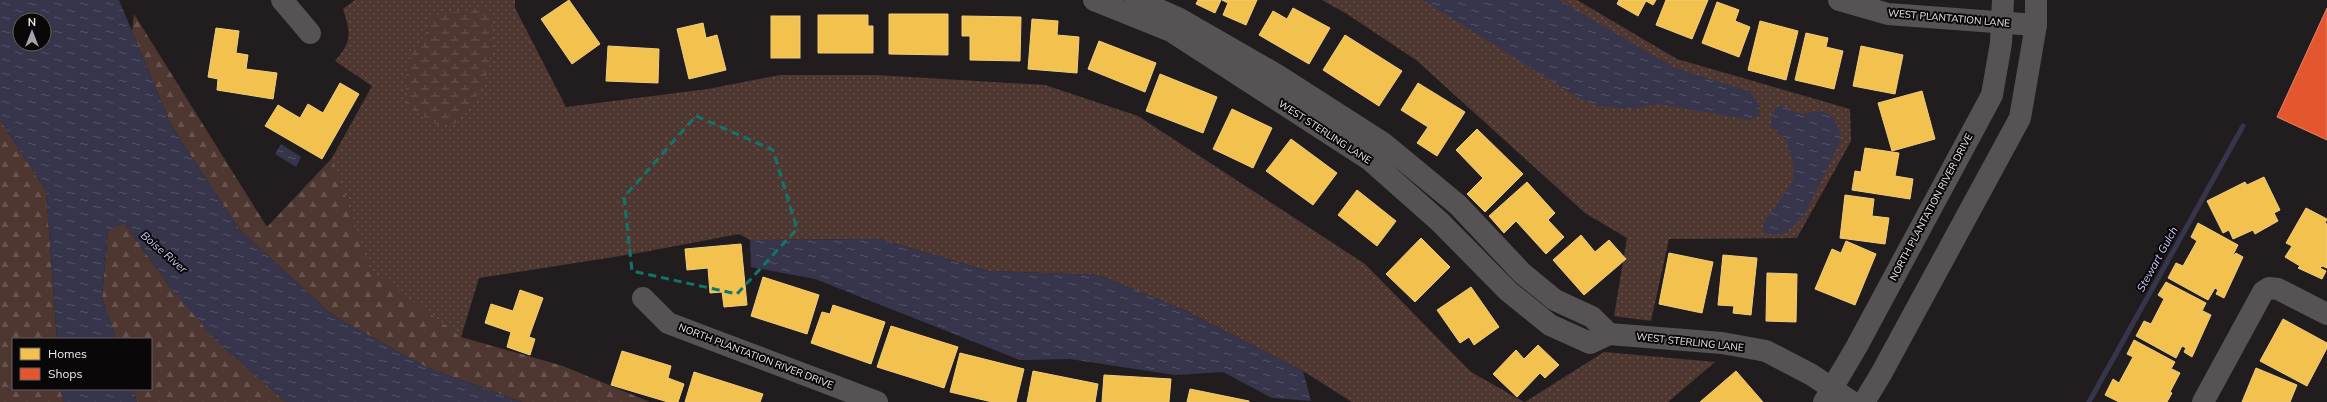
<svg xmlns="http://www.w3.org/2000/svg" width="2327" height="402" viewBox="0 0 2327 402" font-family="Mulish,sans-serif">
	<defs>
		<pattern id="grass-dots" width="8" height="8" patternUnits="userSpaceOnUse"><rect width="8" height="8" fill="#4e3631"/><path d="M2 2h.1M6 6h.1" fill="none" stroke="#68534f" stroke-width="1.8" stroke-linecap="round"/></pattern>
		<pattern id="forest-firs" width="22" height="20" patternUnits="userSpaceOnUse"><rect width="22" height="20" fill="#4e3631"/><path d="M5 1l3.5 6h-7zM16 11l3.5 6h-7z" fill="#68534f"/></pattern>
		<pattern id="wetland-marsh" width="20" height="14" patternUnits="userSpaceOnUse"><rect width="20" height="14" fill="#4e3631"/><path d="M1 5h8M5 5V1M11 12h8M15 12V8" fill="none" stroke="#68534f"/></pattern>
		<pattern id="water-ripples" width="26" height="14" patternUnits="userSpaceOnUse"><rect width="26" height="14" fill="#37354b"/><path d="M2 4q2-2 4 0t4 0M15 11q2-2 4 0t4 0" fill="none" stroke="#545265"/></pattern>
	</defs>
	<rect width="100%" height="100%" fill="#211d1f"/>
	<g fill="url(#grass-dots)">
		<path d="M355 0H515V8L566 107 708 89 780 75H876L1045 85 1138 116 1365 264 1471 372 1524 402H1352L1303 371 1182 309 1098 275 988 271 880 239 750 240 739 234 633 254 479 278 461 337 288 268 332 158 372 86 335 61C352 42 351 33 343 9Z"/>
		<polygon points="1322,0 1577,0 1677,59 1850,109 1851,141 1797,238 1669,239 1651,321 1614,316 1627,238 1585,213 1416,60 1347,14"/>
		<polygon points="1604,352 1715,362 1668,402 1525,402"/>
	</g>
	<g fill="url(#forest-firs)">
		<polygon points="134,14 267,227 332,158 370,269 461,337 563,366 650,402 522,402 426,367 332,315 240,230 172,127 132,31"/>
		<polygon points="0,120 46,191 57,339 13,339 13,389 60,389 64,402 0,402"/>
		<polygon points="124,223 170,287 283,400 288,402 137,402 133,389 151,389 151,339 116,339 102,298 108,231"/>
	</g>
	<polygon fill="url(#wetland-marsh)" points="484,7 491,18 493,29 489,66 483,88 457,123 439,126 407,106 406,78 411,55 425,34 432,16"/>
	<g fill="url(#water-ripples)" fill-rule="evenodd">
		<path d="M0 0H119L172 127 240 230 332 315 426 367 522 402H288L283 400 217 342 170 287 124 223 108 231 102 298 116 339H57L46 191 0 120ZM20 20H44V44H20Z"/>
		<polygon points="1423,0 1559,0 1675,68 1749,91 1760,105 1759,116 1750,120 1659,104 1632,109 1599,106 1577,97"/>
		<polygon points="1782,105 1790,110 1804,114 1821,111 1829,114 1837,122 1841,140 1804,216 1786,233 1775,235 1764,233 1763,223 1793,182 1794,168 1787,141 1770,126 1774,109"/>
		<polygon points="281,144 301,157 296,167 275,154"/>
		<polygon points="880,239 988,271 1098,275 1182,309 1303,371 1311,401 1272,398 1223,372 1175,375 1070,359 1020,360 815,279 751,267 750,240"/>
		<polygon points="60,389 133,389 137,402 64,402"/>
	</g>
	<g fill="#f2c14e" stroke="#f1cd7e">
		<polygon points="569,0 600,44 572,64 541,19"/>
		<polygon points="1198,0 1221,0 1215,13 1196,4"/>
		<polygon points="1222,0 1257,0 1246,25 1223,15 1228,3"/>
		<polygon points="1619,0 1656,0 1653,5 1646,1 1638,16 1617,4"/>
		<polygon points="1666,0 1708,0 1692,39 1656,25"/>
		<polygon points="1717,2 1739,10 1735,21 1750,27 1739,57 1702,43"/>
		<polygon points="1293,8 1330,28 1309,64 1259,35 1273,11 1287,19"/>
		<polygon points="889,14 948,14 948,55 889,54"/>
		<polygon points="818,15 868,15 868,26 873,26 873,53 818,53"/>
		<rect x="771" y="16" width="29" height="42"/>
		<polygon points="962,16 1021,17 1020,61 970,60 970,36 962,36"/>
		<polygon points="1032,19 1058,21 1057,35 1079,37 1077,73 1028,69"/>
		<polygon points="1760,21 1798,31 1786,80 1748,70"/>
		<polygon points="703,23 706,38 717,35 726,70 689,79 677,29"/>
		<polygon points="216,28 239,31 236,53 248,55 246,69 277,73 273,99 217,90 218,79 208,77"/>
		<polygon points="1806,33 1828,38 1826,47 1843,51 1834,89 1795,80"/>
		<polygon points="1345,35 1402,71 1379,106 1323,70"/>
		<polygon points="1099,41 1156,63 1145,92 1088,69"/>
		<polygon points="608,46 659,49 658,83 606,81"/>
		<polygon points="1861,46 1903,55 1895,94 1853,86"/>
		<polygon points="1160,74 1217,97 1203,133 1146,111"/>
		<polygon points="340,83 359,94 322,159 265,126 278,105 300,118 308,104 323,113"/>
		<polygon points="1418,83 1465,112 1437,156 1417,143 1428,127 1401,110"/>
		<polygon points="1922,91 1935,139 1892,151 1878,103"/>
		<polygon points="1232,109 1272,128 1253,168 1213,149"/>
		<polygon points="1477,129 1523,174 1485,212 1467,194 1483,178 1456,150"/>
		<polygon points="1291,139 1337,173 1313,205 1266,171"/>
		<polygon points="1865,148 1899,153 1895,176 1913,179 1910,199 1852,190 1855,171 1861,172"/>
		<polygon points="2264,177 2280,210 2274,213 2278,221 2255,234 2253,230 2233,239 2229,230 2223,233 2207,201 2245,182 2247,185"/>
		<polygon points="1527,182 1555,213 1548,220 1564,237 1546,254 1516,221 1504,233 1489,216"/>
		<polygon points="1357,190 1396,221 1377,246 1338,215"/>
		<polygon points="1845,195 1874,199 1872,216 1889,218 1885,244 1840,238"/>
		<polygon points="2306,208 2327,219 2325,223 2327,224 2327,268 2322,266 2320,268 2326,271 2322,279 2298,268 2300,266 2285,257 2292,246 2286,243"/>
		<polygon points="2198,223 2238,245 2232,257 2236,253 2243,257 2224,298 2216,294 2218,290 2215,288 2208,300 2168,278 2176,263 2183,266 2197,241 2191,237"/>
		<polygon points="1581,235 1595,252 1609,240 1626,259 1584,295 1553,260"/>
		<polygon points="1421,238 1450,267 1415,302 1386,274"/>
		<polygon points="1846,241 1876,254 1855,305 1815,289 1832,249 1841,253"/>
		<polygon points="741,244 747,305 724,307 722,292 710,293 708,268 687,270 685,249"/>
		<polygon points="1669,253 1713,262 1702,313 1659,304"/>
		<polygon points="1723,255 1757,258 1751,315 1733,313 1734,306 1718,305"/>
		<polygon points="1767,273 1797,274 1796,322 1766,321"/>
		<polygon points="763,277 819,295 807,334 751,316"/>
		<polygon points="2166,282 2206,303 2200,315 2203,311 2211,315 2192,357 2184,352 2186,348 2182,346 2176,358 2136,336 2144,321 2151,324 2164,299 2158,295"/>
		<polygon points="1471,287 1499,327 1474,345 1469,337 1460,343 1437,310"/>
		<polygon points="520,290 543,298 529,337 535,339 530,355 507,347 511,332 485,323 491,304 513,311"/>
		<polygon points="833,305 885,322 871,364 811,343 822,312 830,314"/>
		<polygon points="2283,319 2327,343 2327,348 2307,386 2260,361"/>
		<polygon points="891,326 958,347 944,388 877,367"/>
		<polygon points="2134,340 2175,362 2168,374 2172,369 2180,373 2170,392 2172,393 2167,402 2119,402 2105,395 2113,379 2119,383 2133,357 2127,354"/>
		<polygon points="1538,345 1559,365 1545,378 1540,373 1517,397 1493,374 1516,350 1524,359"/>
		<polygon points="622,351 671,366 668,378 684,384 678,402 668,402 611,385"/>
		<polygon points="960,353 1024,369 1016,402 992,402 950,392"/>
		<polygon points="2256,368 2297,385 2290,402 2242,402"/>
		<polygon points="1033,371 1098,384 1095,402 1027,402"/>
		<polygon points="1736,371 1763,402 1700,402"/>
		<polygon points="694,372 763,394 760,402 685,402"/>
		<polygon points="1104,375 1171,379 1169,402 1102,402"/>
		<polygon points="1190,389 1249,401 1249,402 1187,402"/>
	</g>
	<polygon fill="#e4572e" stroke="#e78367" points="2327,8 2327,140 2277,117"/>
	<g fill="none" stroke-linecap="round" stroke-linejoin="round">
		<polyline stroke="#37354b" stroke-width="5" points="2089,402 2243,126"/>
		<g stroke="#575253" stroke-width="22">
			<polyline points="282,0 310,33"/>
			<polyline points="1094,0 1171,31 1370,160 1440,222 1508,291 1550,325 1590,343 1609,334 1592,317 1555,300 1522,273 1458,205 1383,143 1277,75 1178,18 1136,0"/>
			<polyline points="1839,0 1888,14 2036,25"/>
			<polyline points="643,298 668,323 877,402"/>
			<polyline points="1609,334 1722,343 1766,351 1812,375 1852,402"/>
			<polyline points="1824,402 1857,346 1992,95 2001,43 2003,0"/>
			<polyline points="1864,402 1881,374 2020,118 2036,25 2036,0"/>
			<polyline points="2203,402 2263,292 2269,288 2278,289 2327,314"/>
		</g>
	</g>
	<path fill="none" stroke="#0f766e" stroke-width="3" stroke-dasharray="8 5" stroke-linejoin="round" d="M696 116 773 150 797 229 737 294 632 271 624 197Z"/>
	<g text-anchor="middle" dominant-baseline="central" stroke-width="4" stroke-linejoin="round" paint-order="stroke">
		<g font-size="10" fill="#efe9ed" stroke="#0a0709">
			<text transform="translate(1949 18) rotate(5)">WEST PLANTATION LANE</text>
			<text transform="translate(1325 132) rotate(33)">WEST STERLING LANE</text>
			<text transform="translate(1931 207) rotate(-62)">NORTH PLANTATION RIVER DRIVE</text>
			<text transform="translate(1690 342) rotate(6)">WEST STERLING LANE</text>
			<text transform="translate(756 356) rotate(21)">NORTH PLANTATION RIVER DRIVE</text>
		</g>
		<g font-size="11" font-style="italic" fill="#cecafe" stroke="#0a0709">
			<text transform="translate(164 252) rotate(41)">Boise River</text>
			<text transform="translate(2157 259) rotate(-61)">Stewart Gulch</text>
		</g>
	</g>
	<rect x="12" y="338" width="140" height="52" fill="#0a0709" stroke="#666164"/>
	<rect x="20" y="348" width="20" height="12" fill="#f2c14e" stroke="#666164"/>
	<text x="48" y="358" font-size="12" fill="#efe9ed">Homes</text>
	<rect x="20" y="368" width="20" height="12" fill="#e4572e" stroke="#666164"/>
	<text x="48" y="378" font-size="12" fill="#efe9ed">Shops</text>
	<g transform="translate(32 32)"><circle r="19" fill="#0a0709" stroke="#666164"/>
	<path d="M0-3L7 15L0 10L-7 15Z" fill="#a7a2a5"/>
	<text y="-6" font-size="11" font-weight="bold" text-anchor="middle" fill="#efe9ed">N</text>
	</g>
</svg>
